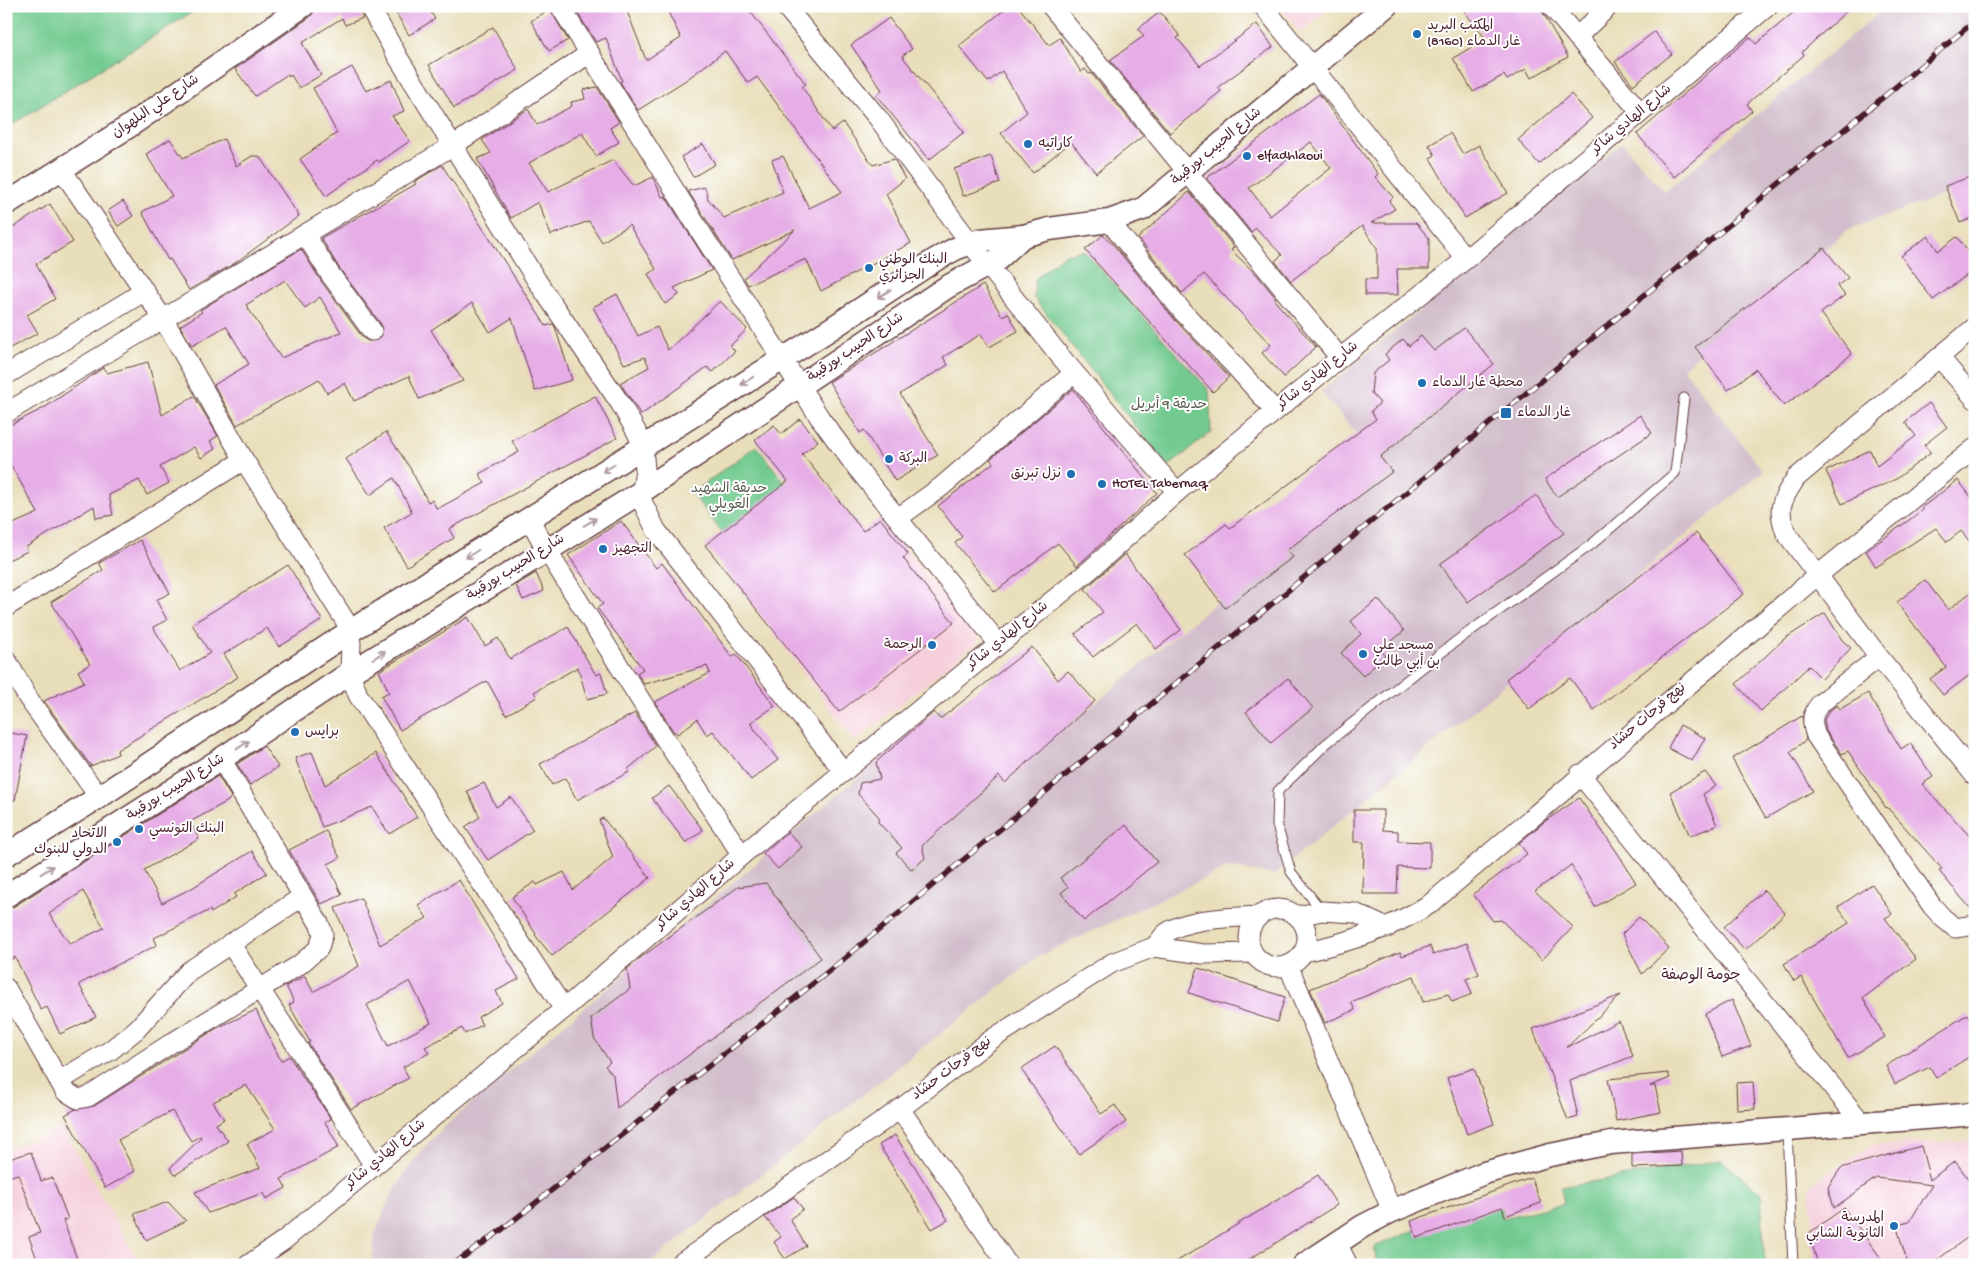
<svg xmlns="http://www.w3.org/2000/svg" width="1981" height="1271" viewBox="0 0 1981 1271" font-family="'Gochi Hand','Playpen Sans Arabic',sans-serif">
	<rect width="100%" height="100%" fill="#fff"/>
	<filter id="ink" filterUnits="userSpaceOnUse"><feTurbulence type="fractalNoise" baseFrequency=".02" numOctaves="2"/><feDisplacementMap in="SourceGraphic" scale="10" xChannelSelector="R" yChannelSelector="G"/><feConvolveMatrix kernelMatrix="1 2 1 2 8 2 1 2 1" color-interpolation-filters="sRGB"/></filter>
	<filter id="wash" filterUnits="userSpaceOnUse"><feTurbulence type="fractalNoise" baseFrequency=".0096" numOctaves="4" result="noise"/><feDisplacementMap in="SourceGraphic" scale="20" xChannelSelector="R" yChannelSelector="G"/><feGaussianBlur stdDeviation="1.12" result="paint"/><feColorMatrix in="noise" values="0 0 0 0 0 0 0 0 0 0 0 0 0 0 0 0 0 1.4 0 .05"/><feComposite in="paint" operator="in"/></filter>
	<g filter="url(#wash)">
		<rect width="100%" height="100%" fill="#e8deba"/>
		<g fill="#f5cfda">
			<polygon points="1279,6 1333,6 1301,33"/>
			<polygon points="883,522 980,640 855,742 759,614"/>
			<polygon points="62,1127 141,1265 6,1265 6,1151"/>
			<polygon points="1975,1141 1975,1265 1818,1265 1809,1186 1872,1145"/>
		</g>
		<polygon fill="#d1bdcb" points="1887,6 1960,6 1975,23 1975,184 1849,229 1683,368 1763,471 1274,875 1229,867 1039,956 647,1265 372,1265 375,1234 387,1204 405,1172 427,1144 457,1115 942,707 1004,779 1382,464 1321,392 1622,143 1665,192"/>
		<g fill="#72ca90" stroke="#5e745e">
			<polygon points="6,6 202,6 6,128"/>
			<polygon points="1083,250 1209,390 1211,432 1168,467 1034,298 1035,279 1063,255"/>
			<polygon points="756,446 787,485 723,534 692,493"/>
			<polygon points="1721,1160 1761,1193 1765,1265 1377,1265 1374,1247 1498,1196 1503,1218 1564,1204 1561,1187"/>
		</g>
		<g id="blocks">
			<g fill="#e6ade6" fill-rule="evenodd">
				<polygon points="317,6 358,6 363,18 345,25 342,18 302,43 321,75 299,88 291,75 289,77 288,74 255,96 235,69 310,17"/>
				<polygon points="392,6 427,6 435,19 409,35"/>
				<polygon points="573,6 625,6 646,60 681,38 665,6 746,6 806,84 802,87 832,131 843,123 873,165 894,159 905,179 886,194 911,243 821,291 806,259 748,285 744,278 795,230 732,260 688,191 705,187 708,199 724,218 783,192 772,160 783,156 809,208 842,192 757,77 748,83 725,51 686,80 638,110 620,82 622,81 606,38 596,42"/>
				<polygon points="1009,6 1018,6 1049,45 1060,38 1081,72 1085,69 1089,74 1091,73 1143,136 1096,173 1071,142 1033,173 1001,133 1027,112 1002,71 988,82 959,46"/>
				<polygon points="1460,6 1539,6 1568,57 1531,78 1526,69 1507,80 1504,75 1473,92 1453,58 1486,39"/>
				<polygon points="1801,6 1852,6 1802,52 1804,55 1747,104 1752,111 1674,177 1637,134 1750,37 1756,44"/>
				<polygon points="550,9 568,40 549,51 531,21"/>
				<polygon points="1160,12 1180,36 1177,38 1200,66 1257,24 1273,47 1218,87 1221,91 1170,133 1110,60 1144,36 1138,29"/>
				<polygon points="889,18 912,49 902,56 964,132 929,160 876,95 882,90 851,45"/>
				<polygon points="493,27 518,70 454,108 429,65"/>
				<polygon points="1654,32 1672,54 1633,85 1615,62"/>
				<polygon points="352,67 366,91 391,80 404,111 392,116 410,141 379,162 377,160 326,196 300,159 337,133 313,88"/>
				<polygon points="597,87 619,122 610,128 619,142 596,156 582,133 529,163 548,192 613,160 634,186 653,177 662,197 665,196 712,270 674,288 679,295 665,304 648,274 656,269 629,225 602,242 589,221 551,235 538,202 511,218 477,159 491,153 482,140 528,109 537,125 572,106 571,102 585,99 583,90"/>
				<path d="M1319 94 1378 174 1375 177 1393 197 1389 201 1395 209 1371 223H1416L1429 238V269H1397L1398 295H1365V279H1377V248L1362 226 1291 281 1275 261 1282 255 1256 228 1251 232 1207 178ZM1311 142 1331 168 1270 216 1249 188Z"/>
				<polygon points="1571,94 1592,118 1539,164 1518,140"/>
				<polygon points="1450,133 1463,154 1479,145 1508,193 1465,218 1430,158 1435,155 1429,145"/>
				<polygon points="170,139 183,158 224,139 236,166 252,156 259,156 299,216 235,263 189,290 170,259 168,260 142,212 172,196 146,154"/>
				<polygon points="703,144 715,164 693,177 681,157"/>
				<polygon points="991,156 1000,183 963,196 954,169"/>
				<path d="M442 165 546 326 553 324 555 327 572 380 535 391 512 318 490 332 472 303 431 330 463 381 419 399 409 376 354 401 345 383 327 393 319 379 237 425 214 385 249 364 226 326 192 346 180 326 202 312 200 310 301 249 321 281 363 338 368 341 378 340 382 335 381 324 339 268 321 238 416 184 414 182ZM285 280 305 308 320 297 341 332 281 358 246 305Z"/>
				<polygon points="1975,175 1975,217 1960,223 1945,186"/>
				<polygon points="1189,192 1234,247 1231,250 1257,275 1276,298 1274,300 1316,347 1284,377 1262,353 1271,345 1204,274 1182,293 1138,238"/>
				<polygon points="123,201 133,216 118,226 108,211"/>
				<polygon points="50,204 73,242 36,264 55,299 27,315 38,333 6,350 6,232"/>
				<polygon points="1103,235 1112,243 1175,320 1229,377 1213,392 1085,250"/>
				<polygon points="1928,236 1938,251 1957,237 1975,261 1975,269 1933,300 1901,256"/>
				<polygon points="1824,248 1848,278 1837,286 1845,295 1821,313 1852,354 1784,406 1756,369 1728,390 1695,347"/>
				<polygon points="983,285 1002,316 1008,313 1018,331 989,347 981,334 943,357 948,365 900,394 938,455 895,481 864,430 860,433 829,382"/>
				<polygon points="617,294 638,336 657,327 668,350 720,301 747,329 730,346 735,351 713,372 707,367 641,415 620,383 649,367 645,357 624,364 593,307"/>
				<polygon points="1464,328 1494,364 1380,457 1392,472 1287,550 1293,557 1225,608 1185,555 1226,524 1230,528 1376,419 1371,411 1380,403 1371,393 1373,373 1389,360 1385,354 1403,339 1409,346 1421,336 1434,351"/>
				<polygon points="148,362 162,415 194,396 218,436 210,441 215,449 201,458 194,447 160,467 169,483 147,495 139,480 109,495 113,515 96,518 94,506 26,547 28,551 6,561 6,527 38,513 6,457 6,427 44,408 103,368 107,373"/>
				<polygon points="1073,389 1157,493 1077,566 1058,543 995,592 955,543 962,537 938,506 993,463 990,459"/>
				<polygon points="595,396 617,438 449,529 454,538 407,566 384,528 412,512 394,478 370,495 346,459 386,432 410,468 428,502 432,500 437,509 485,483 479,474 519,452 512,441"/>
				<polygon points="1929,403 1947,427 1924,445 1931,453 1896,479 1842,504 1826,471 1870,450 1877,466 1916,436 1905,422"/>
				<polygon points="1640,415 1652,433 1557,497 1545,479"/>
				<polygon points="800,419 818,441 802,454 863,531 880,518 908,554 903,558 954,623 839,712 705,545 788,481 755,440 774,425 781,434"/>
				<polygon points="1958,480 1975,502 1975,548 1961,531 1947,542 1936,528 1876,567 1866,551 1923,510 1921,508"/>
				<polygon points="1536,495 1564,533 1468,602 1440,564"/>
				<polygon points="621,521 656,568 662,563 732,657 736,654 775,706 750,723 778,760 751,780 713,731 707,735 697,719 678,734 673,731 655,702 710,673 707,666 644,684 637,673 643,669 597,608 603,604 568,555"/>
				<polygon points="1696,533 1744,594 1594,710 1570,678 1529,709 1506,679"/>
				<polygon points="140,540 170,593 156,600 167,620 153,627 180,671 210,653 192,624 288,565 322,620 279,647 267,628 224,654 238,677 117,750 118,754 91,766 44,701 84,682 78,671 90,664 51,602 103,570 99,563"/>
				<polygon points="1125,554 1181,630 1156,649 1137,623 1093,657 1075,634 1103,612 1085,589"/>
				<polygon points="536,573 544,591 523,600 516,585"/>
				<polygon points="1925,580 1948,610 1975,589 1975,671 1943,695 1930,679 1946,667 1897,602"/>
				<polygon points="1378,599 1404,631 1381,650 1385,655 1363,676 1341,653 1361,634 1351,621"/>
				<polygon points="1825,613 1842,640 1851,648 1822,679 1809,666 1761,711 1736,684 1784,639"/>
				<polygon points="468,617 485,646 498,638 510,659 568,627 596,675 601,673 607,694 587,699 578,667 534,692 537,697 506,715 487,681 400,730 381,696 389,692 379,671"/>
				<polygon points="1032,647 1058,680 1068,671 1095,701 1005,783 999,776 922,846 925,858 912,870 896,853 902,848 878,822 879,817 858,794 860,783 880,779 876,762 934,712 940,719"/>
				<polygon points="1288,678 1313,708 1271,743 1246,712"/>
				<polygon points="1868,693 1901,749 1910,743 1933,777 1922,784 1975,842 1975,914 1939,871 1942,869 1887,807 1886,808 1848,751 1842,754 1826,731 1824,720 1829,711 1837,705 1840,709"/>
				<polygon points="635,713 656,746 628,769 629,772 577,800 565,778 552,785 540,764"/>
				<polygon points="1802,716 1806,740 1790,752 1813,791 1766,818 1732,759"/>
				<polygon points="1680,725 1705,738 1692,761 1668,748"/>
				<polygon points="6,732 27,736 15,800 6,800"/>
				<polygon points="264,746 278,767 250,785 237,764"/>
				<polygon points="312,752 325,785 376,753 417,817 389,834 372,807 322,827 295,758"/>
				<polygon points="1705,772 1716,786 1703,794 1717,825 1690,836 1670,792"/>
				<path d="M218 776 231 797 228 801 190 822 199 839 144 870 162 903 192 888 252 851 267 873 234 894 236 897 211 913 210 910 154 938 157 945 79 984 96 1017 60 1034 47 1007 41 1010 15 957 6 963V909L13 907ZM83 891 104 928 70 944 49 914Z"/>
				<polygon points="484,783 496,807 511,797 533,830 488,860 465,827 480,817 467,791"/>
				<polygon points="669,786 703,830 686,843 652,798"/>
				<polygon points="1579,798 1619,855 1636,883 1595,907 1571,865 1535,891 1573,927 1542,960 1501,920 1493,921 1473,894 1527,854 1519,843 1544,822"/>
				<polygon points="1354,810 1383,810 1383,830 1398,831 1398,841 1430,842 1430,868 1398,867 1397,894 1363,894 1364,842 1354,842"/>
				<polygon points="603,818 650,878 552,956 535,935 536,934 512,897 535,882 537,885 564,872 573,890 613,857 599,820"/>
				<polygon points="1126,825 1157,862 1084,921 1061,893 1068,887 1060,878"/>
				<polygon points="326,831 340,858 328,864 342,895 321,904 289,850"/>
				<polygon points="788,832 802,847 778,869 763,853"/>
				<path d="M459 880 519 979 496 991 502 1003 478 1017 482 1025 465 1034 462 1028 425 1047 429 1053 403 1067 409 1078 351 1109 308 1043 310 1042 289 1005 294 1002 286 986 305 976 313 992 359 966 335 908 361 898 380 945 427 918 418 905ZM410 981 431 1023 388 1046 367 1005Z"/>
				<polygon points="766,883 821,958 617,1108 613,1075 605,1066 610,1062 594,1038 591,1018 630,989 627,969 640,958 738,887"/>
				<polygon points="1872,884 1892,914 1885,918 1916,959 1863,998 1885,1037 1848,1058 1801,977 1794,981 1784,964 1849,923 1838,907"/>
				<polygon points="1764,890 1785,913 1745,950 1724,927"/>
				<polygon points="1639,917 1669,948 1642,974 1622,934"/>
				<polygon points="1467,943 1479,974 1466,979 1472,994 1452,1002 1448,994 1423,1002 1414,976 1351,1002 1355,1010 1325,1023 1310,989 1400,952 1402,956 1430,946 1433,955"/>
				<polygon points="1198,968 1285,997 1277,1022 1189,993"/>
				<polygon points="1621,995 1566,1048 1619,1021 1633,1056 1570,1081 1578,1117 1568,1120 1533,1029"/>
				<polygon points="1732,1000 1751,1046 1722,1057 1705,1014"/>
				<polygon points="256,1010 281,1061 289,1056 331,1119 325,1122 339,1147 281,1179 286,1188 266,1199 263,1193 208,1213 195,1192 260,1168 247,1144 275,1129 246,1085 213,1102 224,1119 216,1124 228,1141 175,1175 170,1168 201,1138 200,1136 191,1141 172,1111 118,1140 135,1171 105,1188 65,1115 76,1109 94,1106 217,1028"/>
				<polygon points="1968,1014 1975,1024 1975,1053 1936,1078 1930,1067 1895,1084 1886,1066"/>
				<polygon points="1055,1046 1101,1114 1115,1105 1126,1122 1079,1154 1021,1069"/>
				<polygon points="1474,1068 1494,1124 1467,1134 1447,1078"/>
				<polygon points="1668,1073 1670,1078 1650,1086 1655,1086 1661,1112 1616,1121 1608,1079"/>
				<polygon points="1753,1082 1755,1109 1737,1110 1736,1083"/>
				<polygon points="895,1135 948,1220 932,1229 879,1145"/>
				<polygon points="1921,1146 1930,1180 1955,1161 1975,1188 1975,1232 1930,1265 1908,1265 1896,1224 1910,1221 1932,1185 1876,1178 1834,1208 1828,1187 1841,1168"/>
				<polygon points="1681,1151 1682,1166 1632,1168 1632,1154"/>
				<polygon points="31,1152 41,1181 52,1177 68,1219 63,1220 79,1265 39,1265 29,1237 40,1233 18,1174 6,1178 6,1160"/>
				<polygon points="1318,1175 1337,1205 1240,1265 1171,1265"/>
				<polygon points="1531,1178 1541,1203 1505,1216 1502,1207 1417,1238 1411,1221"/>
				<polygon points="794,1197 803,1209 790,1219 806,1246 785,1259 774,1242 781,1237 765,1217"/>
				<polygon points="168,1202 186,1221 146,1240 134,1214"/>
				<polygon points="1844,1208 1886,1265 1818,1265 1809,1233"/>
			</g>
		</g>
	</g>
	<g filter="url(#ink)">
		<use href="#blocks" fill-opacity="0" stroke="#623c40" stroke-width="1"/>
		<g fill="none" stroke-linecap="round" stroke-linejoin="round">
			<defs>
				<g id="service">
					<polyline points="1322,911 1291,872 1277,825 1278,791 1327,743 1455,642 1592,544 1675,473 1684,398"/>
					<polyline points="1787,1130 1793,1265"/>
				</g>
				<g id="minor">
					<polyline points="369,6 399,59 537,281 620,403 636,431 643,446 645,469 641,499 656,530 844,772"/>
					<polyline points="560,6 700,231 820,418 853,463 998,643"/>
					<polyline points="785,6 878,118 971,244 1060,356 1177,492"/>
					<polyline points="1051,6 1340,358"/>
					<polyline points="1263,6 1466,259"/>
					<polyline points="1551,6 1640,112"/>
					<polyline points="1577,37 1609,6"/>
					<polyline points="62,170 164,320 244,460 346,622 351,643 350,673 358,695 564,1009"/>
					<polyline points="1109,221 1183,312 1234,365 1275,411"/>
					<polyline points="305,234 330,274 372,331"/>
					<path d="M1975 327 1796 478C1782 500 1776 507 1786 533L1879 657 1975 776"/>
					<polyline points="1940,358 1975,399"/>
					<polyline points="6,375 145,291"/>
					<polyline points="6,413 454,145 590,53"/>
					<polyline points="529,518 546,549 670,747 742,855"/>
					<polyline points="898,518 941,487 1074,373"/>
					<polyline points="6,607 244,460"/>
					<path d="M1879 657 1821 703C1811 714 1811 722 1816 736L1932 906 1943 918 1955 928 1975 925"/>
					<polyline points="6,659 28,698 99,797"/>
					<polyline points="1580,774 1861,1122"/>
					<circle cx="1278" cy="938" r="29"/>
					<polyline points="1297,916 1322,911 1355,913 1387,928"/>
					<polyline points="230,943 373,1164"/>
					<path d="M1154 947C1158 943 1161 939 1164 935 1183 918 1235 917 1259 916"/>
					<path d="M1304 952C1349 942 1390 929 1430 904L1818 575 1975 448"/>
					<polyline points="1288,965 1392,1211"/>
					<polyline points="6,988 65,1091 78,1099 88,1097 170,1044 299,965 319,948 323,934 320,925 221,759"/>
					<polyline points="59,1081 111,1050 137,1029 189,971 302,897"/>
					<polyline points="900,1109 1008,1265"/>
					<polyline points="1337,1243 1348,1265"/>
					<polyline points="248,1265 283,1241 564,1009 742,855 1091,569 1177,492 1340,358 1466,259 1768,6"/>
					<polyline points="678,1265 900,1109 992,1039 1112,963 1154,947 1203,954 1253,953"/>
				</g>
				<g id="tertiary">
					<polyline points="6,204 128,127 303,6"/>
					<polyline points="6,855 99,797 349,632 832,328 935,260 955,249 980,240 1023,236 1049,229 1109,221 1143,209 1386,6"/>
					<polyline points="6,896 221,759 350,673 641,492 947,287 997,260 1023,236"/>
					<polyline points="1304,1265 1363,1226 1392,1211 1484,1173 1550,1155 1611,1143 1975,1114"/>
				</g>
			</defs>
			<use href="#service" stroke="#623c40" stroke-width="11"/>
			<use href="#minor" stroke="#623c40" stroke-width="21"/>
			<use href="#tertiary" stroke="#623c40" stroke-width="25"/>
			<use href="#service" stroke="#fff" stroke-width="9"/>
			<use href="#minor" stroke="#fff" stroke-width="19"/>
			<use href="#tertiary" stroke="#fff" stroke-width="22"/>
			<defs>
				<polyline id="rail" points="452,1265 500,1231 834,967 1975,21"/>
			</defs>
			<use href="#rail" stroke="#4a1f2b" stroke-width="5.5"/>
			<use href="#rail" stroke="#fff" stroke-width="4" stroke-dasharray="11" stroke-linecap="butt"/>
		</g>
		<defs><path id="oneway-shaft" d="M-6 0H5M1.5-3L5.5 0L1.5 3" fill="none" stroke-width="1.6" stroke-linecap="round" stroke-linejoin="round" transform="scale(1.25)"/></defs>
		<g stroke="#ae9aa0">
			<use href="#oneway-shaft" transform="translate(884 294) rotate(147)"/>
			<use href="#oneway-shaft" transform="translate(747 381) rotate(147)"/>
			<use href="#oneway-shaft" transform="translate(609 468) rotate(148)"/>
			<use href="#oneway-shaft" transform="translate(590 522) rotate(-31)"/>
			<use href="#oneway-shaft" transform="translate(472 554) rotate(148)"/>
			<use href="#oneway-shaft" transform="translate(379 655) rotate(-32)"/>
			<use href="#oneway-shaft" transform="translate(243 745) rotate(-34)"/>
			<use href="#oneway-shaft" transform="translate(47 870) rotate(-33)"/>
		</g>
	</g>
	<g fill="#1f6fb2" stroke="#fff" stroke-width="2">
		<circle cx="1417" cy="34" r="5"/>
		<circle cx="1028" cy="144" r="5"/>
		<circle cx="1247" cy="156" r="5"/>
		<circle cx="869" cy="268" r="5"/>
		<circle cx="1422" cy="383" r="5"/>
		<rect x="1500" y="407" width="12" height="12" rx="2.5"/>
		<circle cx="889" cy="459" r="5"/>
		<circle cx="1071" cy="474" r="5"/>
		<circle cx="1102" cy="484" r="5"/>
		<circle cx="603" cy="549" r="5"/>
		<circle cx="932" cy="645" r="5"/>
		<circle cx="1363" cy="654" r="5"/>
		<circle cx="295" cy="732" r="5"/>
		<circle cx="139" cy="829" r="5"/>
		<circle cx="117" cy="842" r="5"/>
		<circle cx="1894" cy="1226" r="5"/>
	</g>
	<g text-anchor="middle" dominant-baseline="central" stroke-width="4" stroke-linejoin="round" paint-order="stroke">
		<g font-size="14" fill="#4a1f2b" stroke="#fff" text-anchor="start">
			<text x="1427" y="26">المكتب البريد<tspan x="1427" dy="16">غار الدماء (8160)</tspan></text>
			<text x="1038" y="144">كاراتيه</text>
			<text x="1257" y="156">elfadhlaoui</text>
			<text x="879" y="260">البنك الوطني<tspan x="879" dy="16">الجزائري</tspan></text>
			<text x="1432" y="383">محطة غار الدماء</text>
			<text x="1517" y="413">غار الدماء</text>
			<text x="899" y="459">البركة</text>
			<text x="1061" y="474" text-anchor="end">نزل تبرنق</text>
			<text x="1112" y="484">HOTEL Tabernaq</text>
			<text x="613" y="549">التجهيز</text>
			<text x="922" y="645" text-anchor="end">الرحمة</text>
			<text x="1373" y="646">مسجد علي<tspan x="1373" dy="16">بن أبي طالب</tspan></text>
			<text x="305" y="732">برايس</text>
			<text x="149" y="829">البنك التونسي</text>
			<text x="107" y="834" text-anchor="end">الاتحاد<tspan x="107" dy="16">الدولي للبنوك</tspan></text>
			<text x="1884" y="1218" text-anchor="end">المدرسة<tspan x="1884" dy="16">الثانوية الشابي</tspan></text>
		</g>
		<g font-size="14" fill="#4a1f2b" stroke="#fff">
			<text transform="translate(156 107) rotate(-34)">شارع علي البلهوان</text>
			<text transform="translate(1632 120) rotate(-40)">شارع الهادي شاكر</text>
			<text transform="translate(1217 147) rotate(-40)">شارع الحبيب بورقيبة</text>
			<text transform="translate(856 348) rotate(-34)">شارع الحبيب بورقيبة</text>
			<text transform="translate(1318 376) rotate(-39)">شارع الهادي شاكر</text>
			<text transform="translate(516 568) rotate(-32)">شارع الحبيب بورقيبة</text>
			<text transform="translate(1008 636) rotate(-39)">شارع الهادي شاكر</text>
			<text transform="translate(1648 717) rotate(-40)">نهج فرحات حشاد</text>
			<text transform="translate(176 788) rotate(-32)">شارع الحبيب بورقيبة</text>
			<text transform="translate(696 895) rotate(-41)">شارع الهادي شاكر</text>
			<text transform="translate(952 1069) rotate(-37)">نهج فرحات حشاد</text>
			<text transform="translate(386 1155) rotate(-40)">شارع الهادي شاكر</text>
		</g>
		<g font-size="14" fill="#585b4e" stroke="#fff">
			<text x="1169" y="405">حديقة 9 أبريل</text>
			<text x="729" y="489">حديقة الشهيد<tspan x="729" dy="16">الغويلي</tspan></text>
		</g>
		<g font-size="15" fill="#4a1f2b" stroke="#fff">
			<text x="1701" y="976">حومة الوصفة</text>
		</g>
	</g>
	<rect width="1981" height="1271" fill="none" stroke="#fff" stroke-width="25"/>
</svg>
